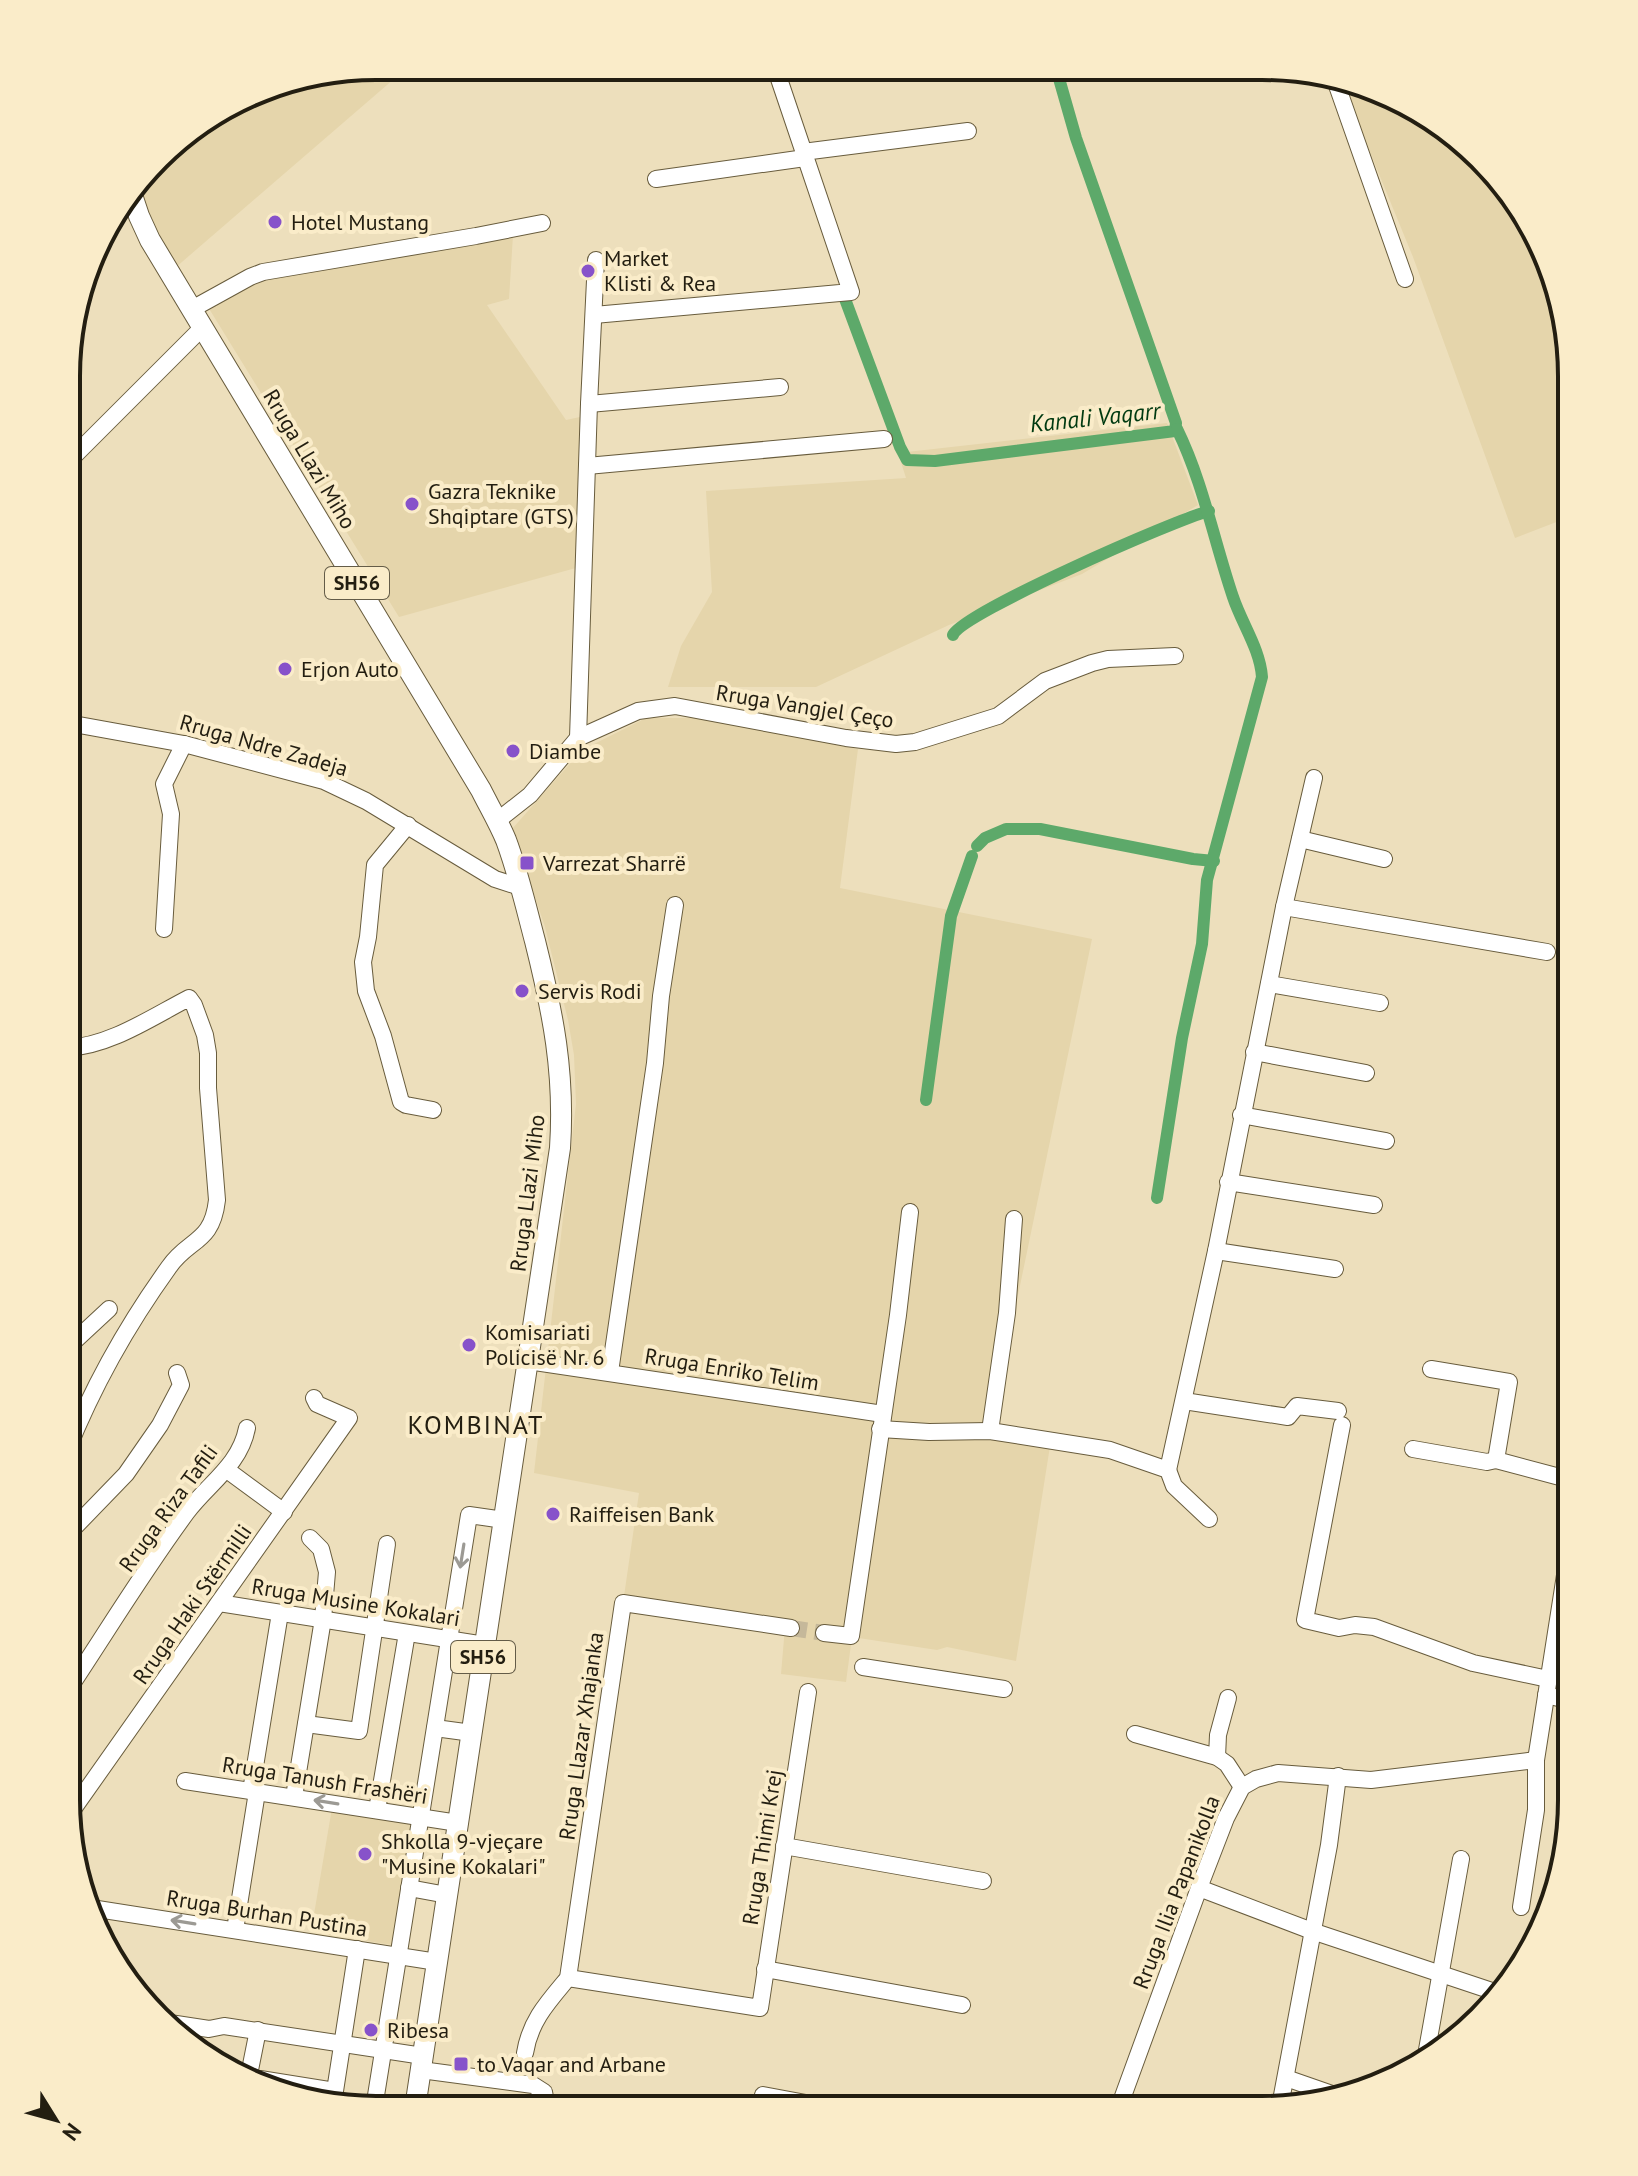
<svg xmlns="http://www.w3.org/2000/svg" width="1638" height="2176" viewBox="0 0 1638 2176" font-family="'PT Sans',sans-serif">
	<rect width="100%" height="100%" fill="#eddfbc"/>
	<g fill="#e5d5ab">
		<polygon points="376,66 409,66 175,268 152,222 143,201 140,182 172,143 276,83"/>
		<polygon points="1340,79 1380,89 1451,130 1540,238 1572,375 1572,516 1515,538 1413,257"/>
		<polygon points="513,235 509,299 487,305 566,420 589,415 583,566 399,617 208,307 250,286 270,279"/>
		<polygon points="1167,423 1198,505 1082,574 949,625 816,687 668,687 681,646 712,592 706,491 906,478 898,453"/>
		<polygon points="646,718 700,718 858,749 840,888 1092,939 990,1430 1051,1440 1016,1661 947,1647 937,1650 852,1637 846,1682 781,1674 785,1627 623,1603 639,1493 534,1473 576,1104 574,1055 568,1020 545,927 512,829 582,750"/>
		<polygon points="332,1808 412,1821 392,1945 311,1932"/>
	</g>
	<g fill="none" stroke-linecap="round" stroke-linejoin="round">
		<g stroke="#5da96a" stroke-width="12">
			<polyline points="845,299 900,447 907,460 935,461 1175,431 1176,423 1076,138 1056,68"/>
			<path d="M953 635C962 613 1175 520 1209 511"/>
			<polyline points="977,846 985,838 1006,829 1040,829 1193,859 1214,861"/>
			<polyline points="926,1100 951,916 972,856"/>
			<path d="M1157 1198 1182 1038 1202 944 1207 880 1262 677C1260 649 1242 624 1233 597 1214 541 1203 482 1177 429"/>
		</g>
		<polyline stroke="#c5b89a" stroke-width="16" stroke-dasharray="16 8" stroke-linecap="butt" points="791,1628 824,1633"/>
		<defs>
			<g id="minor">
				<polyline points="1334,77 1405,279"/>
				<polyline points="803,152 968,131"/>
				<polyline points="656,179 805,158"/>
				<polyline points="192,309 250,277 263,272 476,236 542,223"/>
				<polyline points="594,315 851,292 775,67"/>
				<polyline points="589,404 780,387"/>
				<polyline points="68,462 203,327"/>
				<polyline points="587,466 884,439"/>
				<polyline points="68,723 184,744 324,781 366,801 495,879 520,887"/>
				<polyline points="578,738 589,404 596,260"/>
				<polyline points="497,821 530,795 578,738 638,711 675,706 846,738 896,744 915,742 998,716 1045,681 1092,663 1108,659 1175,656"/>
				<polyline points="408,825 375,865 368,937 363,962 366,991 383,1036 401,1102 406,1105 433,1110"/>
				<polyline points="1300,839 1384,859"/>
				<polyline points="1284,907 1547,952"/>
				<polyline points="164,929 171,814 164,784 184,744"/>
				<polyline points="1269,984 1380,1003"/>
				<polyline points="1254,1052 1366,1073"/>
				<polyline points="1241,1115 1386,1141"/>
				<polyline points="1228,1182 1374,1205"/>
				<polyline points="1216,1251 1335,1269"/>
				<polyline points="67,1348 109,1309"/>
				<polyline points="528,1361 883,1414"/>
				<polyline points="1431,1369 1509,1382 1496,1460 1571,1480"/>
				<polyline points="610,1372 655,1063 661,996 675,905"/>
				<polyline points="1184,1401 1288,1417 1297,1406 1338,1411"/>
				<polyline points="1342,1425 1305,1620 1339,1628 1355,1625 1374,1627 1473,1663 1548,1679"/>
				<polyline points="880,1429 929,1432 990,1431 1110,1450 1168,1470 1174,1486 1209,1519"/>
				<polyline points="990,1431 1007,1313 1014,1219"/>
				<polyline points="1413,1449 1487,1462 1496,1460"/>
				<path d="M67 1451C93 1386 128 1324 169 1267 189 1238 212 1244 217 1200L208 1088V1053L205 1035 194 1005 189 998C152 1017 110 1046 67 1048"/>
				<polyline points="227,1470 284,1512"/>
				<polyline points="1168,1470 1216,1251 1284,907 1314,778"/>
				<polyline points="66,1536 126,1474 160,1425 181,1385 177,1373"/>
				<polyline points="219,1603 485,1645"/>
				<polyline points="824,1633 851,1636 898,1315 910,1212"/>
				<polyline points="863,1667 1004,1689"/>
				<path d="M66 1693C106 1633 144 1570 187 1512 208 1484 240 1465 247 1428"/>
				<polyline points="1546,1695 1571,1701"/>
				<polyline points="306,1724 359,1731 387,1544"/>
				<polyline points="435,1728 472,1733"/>
				<polyline points="1135,1734 1217,1757 1227,1764 1242,1787"/>
				<polyline points="1217,1757 1218,1735 1228,1698"/>
				<polyline points="185,1781 458,1823"/>
				<polyline points="251,1791 280,1613"/>
				<polyline points="294,1797 323,1619 327,1572 321,1549 310,1538"/>
				<polyline points="377,1810 407,1633"/>
				<polyline points="69,1815 349,1418 317,1404 314,1398"/>
				<polyline points="784,1846 983,1881"/>
				<polyline points="409,1888 447,1895"/>
				<polyline points="1199,1888 1312,1931 1501,1994"/>
				<polyline points="1521,1907 1536,1810 1536,1760 1571,1537"/>
				<polyline points="91,1908 437,1962"/>
				<polyline points="235,1930 257,1792"/>
				<polyline points="765,1969 962,2005"/>
				<polyline points="568,1978 760,2008 808,1692"/>
				<polyline points="163,2022 209,2029 224,2026 423,2056"/>
				<path d="M525 2053C530 2021 548 2002 568 1978L623 1603 791 1628"/>
				<polyline points="1425,2061 1461,1859"/>
				<polyline points="421,2070 533,2085 544,2092 547,2108"/>
				<polyline points="249,2075 258,2030"/>
				<polyline points="1286,2078 1332,2094"/>
				<polyline points="260,2079 335,2091 357,1949"/>
				<polyline points="763,2095 838,2109"/>
				<polyline points="1280,2106 1329,1845 1338,1776"/>
				<polyline points="374,2108 469,1515 504,1520"/>
				<polyline points="1118,2110 1199,1888 1226,1818 1242,1787 1256,1779 1278,1773 1371,1780 1536,1760"/>
			</g>
			<path id="major" d="M131 192 139 216 150 240 481 790C489 806 499 823 506 840 518 872 526 907 535 941 553 1013 565 1073 560 1148L415 2108"/>
		</defs>
		<use href="#minor" stroke="#685c3d" stroke-width="18"/>
		<use href="#major" stroke="#685c3d" stroke-width="22"/>
		<use href="#minor" stroke="#fff" stroke-width="16"/>
		<use href="#major" stroke="#fff" stroke-width="20"/>
	</g>
	<defs><path id="oneway-shaft" d="M-6 0H5M1.5-3L5.5 0L1.5 3" fill="none" stroke-width="1.6" stroke-linecap="round" stroke-linejoin="round" transform="scale(2)"/></defs>
	<g stroke="#9c9a94">
		<use href="#oneway-shaft" transform="translate(462 1556) rotate(99)"/>
		<use href="#oneway-shaft" transform="translate(326 1802) rotate(-171)"/>
		<use href="#oneway-shaft" transform="translate(183 1922) rotate(-171)"/>
	</g>
	<g fill="#8752ca" stroke="#faecc9" stroke-width="3">
		<circle cx="275" cy="222" r="8"/>
		<circle cx="588" cy="271" r="8"/>
		<circle cx="412" cy="504" r="8"/>
		<circle cx="285" cy="669" r="8"/>
		<circle cx="513" cy="751" r="8"/>
		<rect x="519" y="855" width="16" height="16" rx="4"/>
		<circle cx="522" cy="991" r="8"/>
		<circle cx="469" cy="1345" r="8"/>
		<circle cx="553" cy="1514" r="8"/>
		<circle cx="365" cy="1854" r="8"/>
		<circle cx="371" cy="2030" r="8"/>
		<rect x="453" y="2056" width="16" height="16" rx="4"/>
	</g>
	<g text-anchor="middle" dominant-baseline="central" stroke-width="8" stroke-linejoin="round" paint-order="stroke">
		<g fill="#faecc9" stroke="#645c48" stroke-width="2">
			<rect x="325" y="567" width="64" height="32" rx="6"/>
			<rect x="451" y="1641" width="64" height="32" rx="6"/>
		</g>
		<g font-size="20" font-weight="bold" fill="#231e11">
			<text x="357" y="583">SH56</text>
			<text x="483" y="1657">SH56</text>
		</g>
		<g font-size="22" fill="#231e11" stroke="#faecc9" text-anchor="start">
			<text x="291" y="222">Hotel Mustang</text>
			<text x="604" y="258">Market<tspan x="604" dy="25">Klisti &amp; Rea</tspan></text>
			<text x="428" y="491">Gazra Teknike<tspan x="428" dy="25">Shqiptare (GTS)</tspan></text>
			<text x="301" y="669">Erjon Auto</text>
			<text x="529" y="751">Diambe</text>
			<text x="543" y="863">Varrezat Sharrë</text>
			<text x="538" y="991">Servis Rodi</text>
			<text x="485" y="1332">Komisariati<tspan x="485" dy="25">Policisë Nr. 6</tspan></text>
			<text x="569" y="1514">Raiffeisen Bank</text>
			<text x="381" y="1841">Shkolla 9-vjeçare<tspan x="381" dy="25">"Musine Kokalari"</tspan></text>
			<text x="387" y="2030">Ribesa</text>
			<text x="477" y="2064">to Vaqar and Arbane</text>
		</g>
		<g font-size="22" fill="#231e11" stroke="#faecc9">
			<text transform="translate(310 459) rotate(59)">Rruga Llazi Miho</text>
			<text transform="translate(805 706) rotate(9)">Rruga Vangjel Çeço</text>
			<text transform="translate(264 745) rotate(16)">Rruga Ndre Zadeja</text>
			<text transform="translate(527 1193) rotate(-83)">Rruga Llazi Miho</text>
			<text transform="translate(732 1369) rotate(9)">Rruga Enriko Telim</text>
			<text transform="translate(168 1508) rotate(-54)">Rruga Riza Tafili</text>
			<text transform="translate(356 1602) rotate(9)">Rruga Musine Kokalari</text>
			<text transform="translate(192 1604) rotate(-55)">Rruga Haki Stërmilli</text>
			<text transform="translate(581 1736) rotate(-82)">Rruga Llazar Xhajanka</text>
			<text transform="translate(325 1780) rotate(9)">Rruga Tanush Frashëri</text>
			<text transform="translate(762 1847) rotate(-81)">Rruga Thimi Krej</text>
			<text transform="translate(1176 1892) rotate(-69)">Rruga Ilia Papanikolla</text>
			<text transform="translate(267 1913) rotate(9)">Rruga Burhan Pustina</text>
		</g>
		<g font-size="24" font-style="italic" fill="#003a11" stroke="#faecc9">
			<text transform="translate(1095 417) rotate(-6)">Kanali Vaqarr</text>
		</g>
		<g font-size="26" letter-spacing="2" fill="#231e11" stroke="#faecc9">
			<text x="476" y="1424">KOMBINAT</text>
		</g>
	</g>
	<path d="M0 0H1638V2176H0ZM376 80H1262A296 296 0 0 1 1558 376V1800A296 296 0 0 1 1262 2096H376A296 296 0 0 1 80 1800V376A296 296 0 0 1 376 80Z" fill="#faecc9" fill-rule="evenodd"/>
	<path fill="none" stroke="#231e11" stroke-width="4" d="M376 80H1262A296 296 0 0 1 1558 376V1800A296 296 0 0 1 1262 2096H376A296 296 0 0 1 80 1800V376A296 296 0 0 1 376 80Z"/>
	<g transform="translate(56 2120) rotate(127)" stroke="#faecc9" stroke-width="6" paint-order="stroke">
	<path d="M0-6L14 30L0 20L-14 30Z" fill="#231e11"/>
	<text y="-12" font-size="22" font-weight="bold" text-anchor="middle" fill="#231e11">N</text>
	</g>
</svg>
